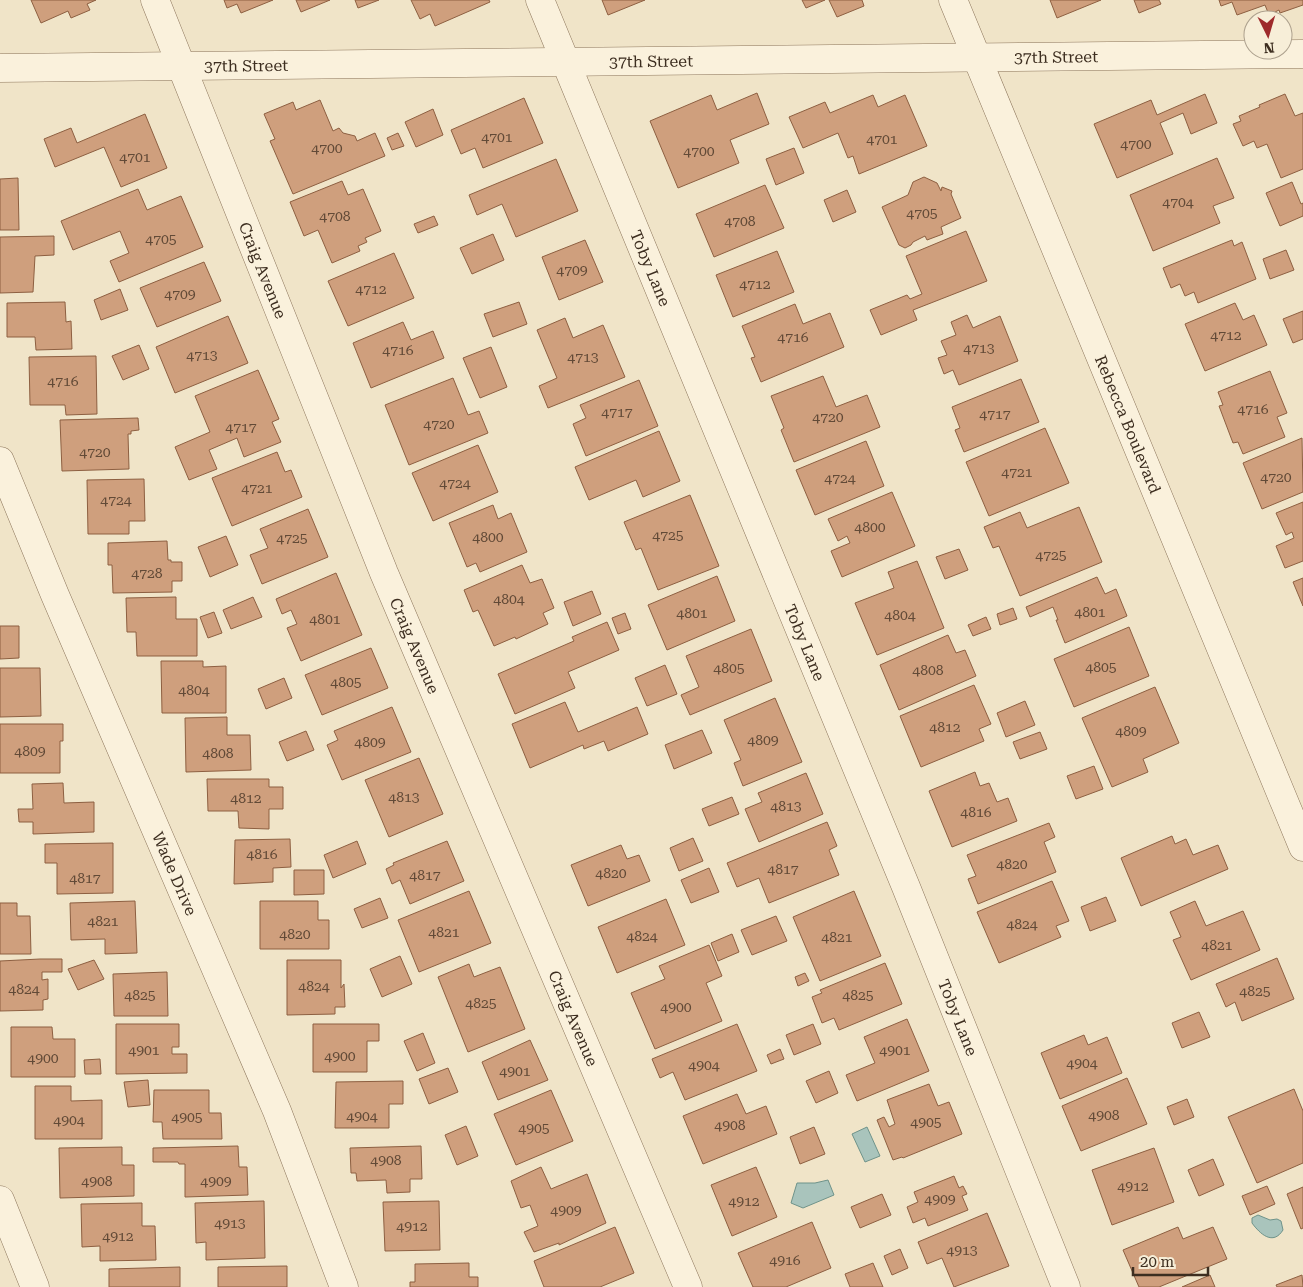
<svg xmlns="http://www.w3.org/2000/svg" width="1303" height="1287" viewBox="0 0 1303 1287" font-family="'Roboto Serif',serif">
	<rect width="100%" height="100%" fill="#f0e4c8"/>
	<g fill="#a9c4bc" stroke="#6f938a">
		<polygon points="867,1127 880,1156 865,1162 852,1134"/>
		<polygon points="828,1180 834,1195 803,1208 791,1203 797,1183 815,1183"/>
		<path d="M1258 1215 1270 1220 1277 1219 1281 1221 1283 1230C1273 1246 1260 1234 1252 1223V1218Z"/>
	</g>
	<g fill="#cf9f7d" stroke="#8d5f41">
		<polygon points="31,0 96,0 87,4 90,10 71,18 68,11 41,23"/>
		<polygon points="224,0 273,0 241,13 237,4 227,8"/>
		<polygon points="296,0 330,0 301,12"/>
		<polygon points="355,0 379,0 358,8"/>
		<polygon points="411,0 489,0 490,2 435,26 430,14 420,19"/>
		<polygon points="602,0 645,0 608,15"/>
		<polygon points="802,0 825,0 806,8"/>
		<polygon points="829,0 862,0 864,6 837,17"/>
		<polygon points="1050,0 1101,0 1057,18"/>
		<polygon points="1134,0 1159,0 1161,4 1139,13"/>
		<polygon points="1219,0 1303,0 1303,5 1280,13 1279,10 1269,15 1265,5 1237,15 1232,2 1221,6"/>
		<polygon points="757,93 769,124 730,140 739,163 678,188 650,121 711,95 717,110"/>
		<polygon points="1205,94 1217,123 1191,134 1183,113 1160,123 1173,154 1117,178 1094,124 1151,100 1157,115"/>
		<polygon points="1285,94 1295,116 1303,113 1303,169 1281,178 1267,144 1257,148 1254,141 1243,146 1233,124 1241,121 1239,116 1260,107 1259,105"/>
		<polygon points="873,95 878,107 905,95 927,146 859,174 853,156 848,158 838,133 803,148 789,117 825,102 830,113"/>
		<polygon points="524,98 543,143 483,168 475,148 461,154 451,130"/>
		<polygon points="320,100 333,131 339,128 343,133 355,136 357,141 375,133 385,156 293,194 270,141 275,139 264,114 293,102 296,110"/>
		<polygon points="433,109 443,135 416,147 405,122"/>
		<polygon points="145,114 167,168 121,187 104,147 55,167 44,139 71,128 77,143"/>
		<polygon points="398,133 404,146 392,150 387,138"/>
		<polygon points="794,148 804,173 776,185 766,159"/>
		<polygon points="1217,158 1234,198 1213,206 1220,223 1153,251 1130,195"/>
		<polygon points="556,159 578,211 516,237 502,204 477,215 469,195"/>
		<polygon points="924,177 937,183 941,191 942,187 952,191 951,194 961,218 941,227 943,234 927,240 925,236 913,242 911,245 905,248 899,245 882,207 908,195 913,182"/>
		<polygon points="18,178 19,230 0,230 0,179"/>
		<polygon points="342,181 348,195 363,189 381,231 365,238 367,242 358,246 360,251 332,263 318,230 304,236 290,202"/>
		<polygon points="1292,182 1301,204 1303,203 1303,216 1280,226 1266,193"/>
		<polygon points="765,185 784,228 714,257 696,214"/>
		<polygon points="138,189 147,210 181,196 203,247 119,282 110,261 129,253 120,231 73,250 61,221"/>
		<polygon points="847,190 856,212 833,222 824,200"/>
		<polygon points="434,216 438,225 418,233 414,224"/>
		<polygon points="966,231 987,281 913,310 917,320 881,335 870,310 907,295 910,299 922,294 906,256"/>
		<polygon points="493,234 504,260 472,274 460,248"/>
		<polygon points="54,236 54,255 35,256 33,292 0,293 0,237"/>
		<polygon points="585,240 603,282 559,300 542,257"/>
		<polygon points="1232,240 1234,246 1242,242 1256,279 1198,303 1194,292 1185,296 1180,284 1171,288 1163,268"/>
		<polygon points="1286,250 1294,270 1270,279 1263,259"/>
		<polygon points="777,251 794,292 733,317 716,275"/>
		<polygon points="394,253 414,298 348,326 328,281"/>
		<polygon points="204,262 221,301 157,327 140,288"/>
		<polygon points="120,289 128,310 101,320 94,300"/>
		<polygon points="65,302 66,322 71,321 72,349 36,350 35,337 7,337 7,303"/>
		<polygon points="519,302 527,324 493,337 484,314"/>
		<polygon points="1235,303 1243,320 1254,315 1267,345 1205,371 1185,324"/>
		<polygon points="795,304 803,324 830,313 844,347 761,382 751,358 755,357 742,326"/>
		<polygon points="1303,311 1303,339 1293,343 1283,319"/>
		<polygon points="967,315 973,328 1000,316 1018,361 959,385 953,370 944,374 938,358 947,355 941,341 956,335 951,322"/>
		<polygon points="228,316 248,363 175,393 156,347"/>
		<polygon points="565,318 573,338 603,325 625,377 548,408 539,386 557,378 537,330"/>
		<polygon points="403,322 411,340 433,331 444,358 371,388 353,343"/>
		<polygon points="139,345 149,369 123,380 112,356"/>
		<polygon points="491,347 507,387 480,398 463,358"/>
		<polygon points="96,356 97,414 66,415 65,405 30,405 29,357"/>
		<polygon points="258,370 279,419 272,422 281,442 244,457 237,438 209,450 217,469 189,480 175,447 210,432 195,396"/>
		<polygon points="1270,371 1287,413 1277,417 1285,437 1243,454 1238,442 1233,443 1219,406 1223,405 1218,392"/>
		<polygon points="823,376 836,407 867,395 880,427 794,462 781,430 784,428 771,396"/>
		<polygon points="453,378 468,415 479,411 488,433 409,465 385,405"/>
		<polygon points="1021,379 1039,422 964,452 955,430 960,428 952,407"/>
		<polygon points="639,380 658,426 586,456 573,424 586,418 580,405"/>
		<polygon points="138,418 139,430 131,431 131,434 128,434 129,469 62,471 60,420"/>
		<polygon points="1045,428 1069,483 989,516 966,462"/>
		<polygon points="659,431 680,481 643,497 636,480 589,500 575,467"/>
		<polygon points="1302,438 1303,492 1262,509 1243,463"/>
		<polygon points="866,441 884,486 815,515 796,470"/>
		<polygon points="478,445 498,492 433,521 412,473"/>
		<polygon points="277,452 285,472 291,470 302,497 232,526 212,478"/>
		<polygon points="144,479 145,521 129,521 129,534 88,534 87,480"/>
		<polygon points="892,492 915,546 842,577 831,551 850,543 847,536 838,541 828,519"/>
		<polygon points="690,495 719,566 658,590 641,548 636,550 624,522"/>
		<polygon points="1303,502 1303,561 1285,568 1276,546 1294,538 1292,532 1286,535 1276,513"/>
		<polygon points="493,505 498,519 511,513 527,552 480,572 476,563 467,567 449,523"/>
		<polygon points="1079,507 1102,562 1020,596 999,546 993,548 984,527 1020,512 1027,528"/>
		<polygon points="308,509 328,557 262,584 250,555 268,548 260,529"/>
		<polygon points="226,536 238,565 210,577 198,547"/>
		<polygon points="167,541 168,560 171,560 171,562 182,562 182,581 172,581 172,592 113,593 112,565 108,565 108,543"/>
		<polygon points="959,549 968,570 945,579 936,557"/>
		<polygon points="917,561 944,628 877,655 855,603 894,588 888,572"/>
		<polygon points="522,565 530,583 542,579 554,608 543,613 548,624 516,639 515,637 494,646 478,610 473,612 464,590"/>
		<polygon points="336,573 362,635 301,661 287,628 297,624 291,610 282,614 276,599"/>
		<polygon points="717,576 735,621 667,650 648,605"/>
		<polygon points="1097,577 1105,594 1116,589 1127,616 1065,643 1056,620 1058,620 1053,607 1030,617 1026,607"/>
		<polygon points="1303,578 1303,606 1293,582"/>
		<polygon points="592,591 601,614 573,626 564,602"/>
		<polygon points="176,597 176,619 197,619 197,656 137,656 136,632 127,632 126,598"/>
		<polygon points="253,597 262,617 231,629 223,610"/>
		<polygon points="1013,608 1017,619 1000,625 997,614"/>
		<polygon points="214,612 222,633 208,638 200,617"/>
		<polygon points="625,613 631,629 618,634 612,618"/>
		<polygon points="986,617 991,629 973,636 968,625"/>
		<polygon points="607,622 619,650 568,672 575,688 515,714 498,674 574,641 572,637"/>
		<polygon points="0,626 19,626 19,658 0,659"/>
		<polygon points="1129,627 1149,676 1074,707 1054,659"/>
		<polygon points="751,629 772,681 690,715 681,695 699,687 686,656"/>
		<polygon points="948,635 956,653 965,650 976,676 899,710 880,665"/>
		<polygon points="371,648 388,688 322,715 305,675"/>
		<polygon points="161,661 203,661 203,667 226,666 226,713 162,713"/>
		<polygon points="665,665 677,694 647,706 635,678"/>
		<polygon points="0,668 40,668 41,716 0,717"/>
		<polygon points="284,678 292,698 266,709 258,689"/>
		<polygon points="974,685 991,724 979,729 984,741 921,767 900,716"/>
		<polygon points="1155,687 1179,743 1143,759 1148,772 1112,787 1082,718"/>
		<polygon points="775,698 802,762 743,786 734,763 741,760 724,720"/>
		<polygon points="1025,701 1035,725 1006,737 997,713"/>
		<polygon points="565,702 578,732 637,707 648,734 608,751 604,741 584,749 583,745 530,768 512,724"/>
		<polygon points="392,707 411,752 342,780 327,745 338,740 334,731"/>
		<polygon points="227,717 227,735 250,735 251,770 186,772 185,718"/>
		<polygon points="0,724 63,724 63,741 60,741 60,773 0,773"/>
		<polygon points="702,730 712,753 674,769 665,745"/>
		<polygon points="306,731 314,750 287,761 279,742"/>
		<polygon points="1040,732 1047,749 1020,759 1013,742"/>
		<polygon points="419,758 443,814 389,837 365,780"/>
		<polygon points="1094,766 1103,789 1076,799 1067,776"/>
		<polygon points="975,772 980,786 989,783 997,802 1008,798 1017,821 952,847 929,791"/>
		<polygon points="806,773 823,814 759,842 745,809 762,802 758,793"/>
		<polygon points="207,779 269,779 269,787 283,787 283,809 269,809 269,829 239,828 238,811 208,811"/>
		<polygon points="63,783 64,803 94,802 94,832 33,834 33,822 19,822 18,809 33,809 32,784"/>
		<polygon points="732,797 739,814 709,826 702,809"/>
		<polygon points="827,822 837,846 829,850 839,875 769,903 759,878 737,887 727,863"/>
		<polygon points="1049,823 1055,837 1044,842 1056,872 978,904 968,879 976,876 967,855"/>
		<polygon points="1172,836 1175,844 1186,839 1193,855 1218,845 1228,869 1141,906 1121,858"/>
		<polygon points="693,838 703,861 679,871 670,848"/>
		<polygon points="290,839 291,867 273,868 273,882 234,884 235,840"/>
		<polygon points="357,841 366,864 333,878 324,855"/>
		<polygon points="447,841 464,881 410,904 400,880 392,884 386,869 394,865 393,863"/>
		<polygon points="113,843 113,893 57,894 57,863 45,863 45,844"/>
		<polygon points="621,845 627,859 639,855 650,881 588,906 571,865"/>
		<polygon points="709,868 719,892 691,903 681,880"/>
		<polygon points="294,870 324,870 324,894 294,895"/>
		<polygon points="1052,881 1069,921 1056,926 1061,937 999,963 977,912"/>
		<polygon points="469,891 491,943 419,972 398,920"/>
		<polygon points="854,891 881,956 820,981 793,917"/>
		<polygon points="1106,897 1116,921 1090,931 1081,907"/>
		<polygon points="380,898 388,918 362,928 354,909"/>
		<polygon points="666,899 685,945 617,973 598,927"/>
		<polygon points="135,901 137,953 105,954 105,939 71,940 70,903"/>
		<polygon points="260,901 318,901 318,920 329,920 329,949 260,949"/>
		<polygon points="1195,901 1206,926 1243,911 1260,950 1191,980 1173,940 1181,937 1170,912"/>
		<polygon points="0,903 17,903 17,916 30,916 31,954 0,954"/>
		<polygon points="776,916 787,941 752,955 741,930"/>
		<polygon points="732,934 739,952 718,961 711,943"/>
		<polygon points="709,945 722,976 706,983 722,1021 655,1049 631,993 665,979 659,966"/>
		<polygon points="400,956 412,984 382,997 370,969"/>
		<polygon points="1277,958 1294,999 1242,1021 1235,1002 1226,1007 1216,984"/>
		<polygon points="40,959 62,959 62,972 42,972 42,980 48,979 48,999 43,1000 43,1010 0,1011 0,961"/>
		<polygon points="94,960 104,979 78,990 68,969"/>
		<polygon points="287,960 341,960 341,988 344,984 345,1007 335,1007 335,1014 287,1015"/>
		<polygon points="885,963 902,1004 839,1030 834,1018 822,1023 812,997 822,993 820,990"/>
		<polygon points="469,964 474,977 500,967 525,1029 468,1052 438,977"/>
		<polygon points="167,972 168,1016 114,1016 113,974"/>
		<polygon points="805,973 809,981 798,986 795,977"/>
		<polygon points="1199,1012 1210,1037 1182,1048 1172,1023"/>
		<polygon points="907,1019 929,1071 857,1101 846,1075 875,1063 864,1037"/>
		<polygon points="116,1024 179,1024 179,1047 172,1047 172,1054 187,1054 187,1073 116,1074"/>
		<polygon points="313,1024 379,1024 379,1041 367,1041 367,1072 313,1072"/>
		<polygon points="737,1024 757,1071 685,1100 673,1072 660,1078 652,1059"/>
		<polygon points="813,1024 821,1044 794,1055 786,1035"/>
		<polygon points="11,1027 52,1027 53,1039 75,1039 75,1077 11,1077"/>
		<polygon points="423,1033 435,1063 417,1071 404,1041"/>
		<polygon points="1084,1035 1088,1045 1107,1037 1122,1073 1060,1099 1041,1053"/>
		<polygon points="530,1040 548,1080 498,1100 482,1062"/>
		<polygon points="780,1049 784,1059 771,1064 767,1055"/>
		<polygon points="100,1059 101,1074 85,1074 84,1060"/>
		<polygon points="448,1068 458,1092 429,1104 419,1079"/>
		<polygon points="829,1071 838,1093 816,1103 806,1081"/>
		<polygon points="1127,1078 1147,1124 1081,1151 1062,1106"/>
		<polygon points="148,1080 150,1105 128,1107 124,1082"/>
		<polygon points="403,1081 403,1104 389,1104 389,1128 335,1128 336,1082"/>
		<polygon points="929,1084 938,1106 949,1102 962,1134 903,1158 902,1157 893,1160 877,1120 884,1117 889,1127 895,1124 887,1100"/>
		<polygon points="35,1086 71,1086 71,1101 102,1100 102,1139 35,1139"/>
		<polygon points="1294,1089 1303,1111 1303,1163 1257,1183 1228,1117"/>
		<polygon points="154,1090 209,1090 209,1113 221,1113 222,1139 163,1139 162,1122 153,1122"/>
		<polygon points="551,1090 573,1141 516,1165 494,1114"/>
		<polygon points="737,1094 746,1114 766,1106 777,1134 703,1164 683,1116"/>
		<polygon points="1187,1099 1194,1117 1174,1125 1167,1107"/>
		<polygon points="466,1126 478,1156 457,1165 445,1135"/>
		<polygon points="814,1127 825,1154 800,1164 790,1137"/>
		<polygon points="238,1146 239,1167 247,1167 248,1195 185,1197 185,1164 179,1164 178,1162 153,1162 153,1148"/>
		<polygon points="421,1146 422,1179 410,1179 410,1192 387,1193 386,1180 357,1181 356,1173 351,1173 350,1148"/>
		<polygon points="122,1147 122,1165 134,1165 134,1196 60,1198 59,1148"/>
		<polygon points="1154,1148 1174,1202 1112,1225 1092,1170"/>
		<polygon points="1213,1159 1224,1185 1199,1196 1188,1170"/>
		<polygon points="541,1167 551,1189 587,1174 606,1223 559,1245 559,1243 534,1252 524,1232 538,1226 530,1205 521,1208 511,1181"/>
		<polygon points="756,1167 777,1217 732,1236 711,1185"/>
		<polygon points="954,1176 959,1188 963,1186 967,1194 962,1196 968,1210 928,1226 925,1218 913,1223 907,1207 918,1202 914,1192"/>
		<polygon points="1267,1186 1275,1204 1250,1215 1242,1196"/>
		<polygon points="1303,1187 1303,1228 1301,1229 1287,1194"/>
		<polygon points="882,1194 891,1215 860,1228 851,1207"/>
		<polygon points="264,1201 265,1258 206,1260 206,1242 196,1243 195,1203"/>
		<polygon points="439,1201 440,1250 385,1251 383,1202"/>
		<polygon points="142,1203 142,1226 155,1226 156,1260 100,1261 100,1246 82,1247 81,1204"/>
		<polygon points="987,1213 1009,1266 954,1287 942,1258 927,1264 918,1242"/>
		<polygon points="812,1222 831,1268 786,1287 753,1287 738,1253"/>
		<polygon points="615,1227 634,1273 600,1287 544,1287 534,1261"/>
		<polygon points="1178,1227 1183,1239 1213,1227 1227,1259 1159,1287 1139,1287 1123,1250"/>
		<polygon points="900,1249 908,1268 892,1275 884,1256"/>
		<polygon points="469,1263 469,1277 478,1277 478,1287 410,1287 410,1282 415,1282 415,1264"/>
		<polygon points="873,1263 883,1287 850,1287 845,1274"/>
		<polygon points="287,1266 287,1287 218,1287 218,1267"/>
		<polygon points="180,1267 180,1287 109,1287 109,1269"/>
		<polygon points="1210,1275 1215,1287 1182,1287"/>
		<polygon points="1302,1275 1303,1287 1277,1287 1276,1285"/>
	</g>
	<g fill="none" stroke-linecap="round" stroke-linejoin="round">
		<defs>
			<g id="minor">
				<path id="s1" d="M155 0 384 573 688 1287"/>
				<path id="s2" d="M540 0 906 887 1066 1287"/>
				<path id="s3" d="M953 0 1303 847"/>
				<path id="s4" d="M0 68 1303 54"/>
				<path id="s5" d="M0 461 55 595 277 1111 344 1287"/>
				<polyline points="0,1200 35,1287"/>
			</g>
		</defs>
		<use href="#minor" stroke="#8d765c" stroke-width="29"/>
		<use href="#minor" stroke="#faf1dc" stroke-width="28"/>
	</g>
	<g text-anchor="middle" dominant-baseline="central" stroke-width="4" stroke-linejoin="round" paint-order="stroke">
		<g font-size="14" fill="#624a37">
			<text x="497" y="137">4701</text>
			<text x="882" y="139">4701</text>
			<text x="1136" y="144">4700</text>
			<text x="327" y="148">4700</text>
			<text x="699" y="151">4700</text>
			<text x="135" y="157">4701</text>
			<text x="1178" y="202">4704</text>
			<text x="922" y="213">4705</text>
			<text x="335" y="216">4708</text>
			<text x="740" y="221">4708</text>
			<text x="161" y="239">4705</text>
			<text x="572" y="270">4709</text>
			<text x="755" y="284">4712</text>
			<text x="371" y="289">4712</text>
			<text x="180" y="294">4709</text>
			<text x="1226" y="335">4712</text>
			<text x="793" y="337">4716</text>
			<text x="979" y="348">4713</text>
			<text x="398" y="350">4716</text>
			<text x="202" y="355">4713</text>
			<text x="583" y="357">4713</text>
			<text x="63" y="381">4716</text>
			<text x="1253" y="409">4716</text>
			<text x="617" y="412">4717</text>
			<text x="995" y="414">4717</text>
			<text x="828" y="417">4720</text>
			<text x="439" y="424">4720</text>
			<text x="241" y="427">4717</text>
			<text x="95" y="452">4720</text>
			<text x="1017" y="472">4721</text>
			<text x="1276" y="477">4720</text>
			<text x="840" y="478">4724</text>
			<text x="455" y="483">4724</text>
			<text x="257" y="488">4721</text>
			<text x="116" y="500">4724</text>
			<text x="870" y="527">4800</text>
			<text x="668" y="535">4725</text>
			<text x="488" y="537">4800</text>
			<text x="292" y="538">4725</text>
			<text x="1051" y="555">4725</text>
			<text x="147" y="573">4728</text>
			<text x="509" y="599">4804</text>
			<text x="1090" y="612">4801</text>
			<text x="692" y="613">4801</text>
			<text x="900" y="615">4804</text>
			<text x="325" y="619">4801</text>
			<text x="1101" y="667">4805</text>
			<text x="729" y="668">4805</text>
			<text x="928" y="670">4808</text>
			<text x="346" y="682">4805</text>
			<text x="194" y="690">4804</text>
			<text x="945" y="727">4812</text>
			<text x="1131" y="731">4809</text>
			<text x="763" y="740">4809</text>
			<text x="370" y="742">4809</text>
			<text x="30" y="751">4809</text>
			<text x="218" y="753">4808</text>
			<text x="404" y="797">4813</text>
			<text x="246" y="798">4812</text>
			<text x="786" y="806">4813</text>
			<text x="976" y="812">4816</text>
			<text x="262" y="854">4816</text>
			<text x="1012" y="864">4820</text>
			<text x="783" y="869">4817</text>
			<text x="611" y="873">4820</text>
			<text x="425" y="875">4817</text>
			<text x="85" y="878">4817</text>
			<text x="103" y="921">4821</text>
			<text x="1022" y="924">4824</text>
			<text x="444" y="932">4821</text>
			<text x="295" y="934">4820</text>
			<text x="642" y="936">4824</text>
			<text x="837" y="937">4821</text>
			<text x="1217" y="945">4821</text>
			<text x="314" y="986">4824</text>
			<text x="24" y="989">4824</text>
			<text x="1255" y="991">4825</text>
			<text x="140" y="995">4825</text>
			<text x="858" y="995">4825</text>
			<text x="481" y="1003">4825</text>
			<text x="676" y="1007">4900</text>
			<text x="144" y="1050">4901</text>
			<text x="895" y="1050">4901</text>
			<text x="340" y="1056">4900</text>
			<text x="43" y="1058">4900</text>
			<text x="1082" y="1063">4904</text>
			<text x="704" y="1065">4904</text>
			<text x="515" y="1071">4901</text>
			<text x="1104" y="1115">4908</text>
			<text x="362" y="1116">4904</text>
			<text x="187" y="1117">4905</text>
			<text x="69" y="1120">4904</text>
			<text x="926" y="1122">4905</text>
			<text x="730" y="1125">4908</text>
			<text x="534" y="1128">4905</text>
			<text x="386" y="1160">4908</text>
			<text x="97" y="1181">4908</text>
			<text x="216" y="1181">4909</text>
			<text x="1133" y="1186">4912</text>
			<text x="940" y="1199">4909</text>
			<text x="744" y="1201">4912</text>
			<text x="566" y="1210">4909</text>
			<text x="230" y="1223">4913</text>
			<text x="412" y="1226">4912</text>
			<text x="118" y="1236">4912</text>
			<text x="962" y="1250">4913</text>
			<text x="785" y="1260">4916</text>
		</g>
		<g font-size="16" fill="#3d2e20" stroke="#f7eed8">
			<text stroke="none"><textPath href="#s4" startOffset="1056">37th Street</textPath></text>
			<text stroke="none"><textPath href="#s4" startOffset="651">37th Street</textPath></text>
			<text stroke="none"><textPath href="#s4" startOffset="246">37th Street</textPath></text>
			<text stroke="none"><textPath href="#s2" startOffset="290">Toby Lane</textPath></text>
			<text stroke="none"><textPath href="#s1" startOffset="291">Craig Avenue</textPath></text>
			<text stroke="none"><textPath href="#s3" startOffset="459">Rebecca Boulevard</textPath></text>
			<text stroke="none"><textPath href="#s2" startOffset="695">Toby Lane</textPath></text>
			<text stroke="none"><textPath href="#s1" startOffset="696">Craig Avenue</textPath></text>
			<text stroke="none"><textPath href="#s5" startOffset="448">Wade Drive</textPath></text>
			<text stroke="none"><textPath href="#s2" startOffset="1100">Toby Lane</textPath></text>
			<text stroke="none"><textPath href="#s1" startOffset="1101">Craig Avenue</textPath></text>
		</g>
	</g>
	<g transform="translate(1268 35) rotate(175)"><circle r="24" fill="#f7eed8" stroke="#ada18e"/>
	<path d="M0-4L9 19L0 12L-9 19Z" fill="#9e2a2b"/>
	<text y="-8" font-size="14" font-weight="bold" text-anchor="middle" fill="#3d2e20">N</text>
	</g>
	<path d="M1133 1267v8h75v-8" fill="none" stroke="#3d2e20" stroke-width="2.5"/>
	<text x="1140" y="1267" font-size="15" fill="#3d2e20" stroke="#f7eed8" stroke-width="4" paint-order="stroke">20 m</text>
</svg>
